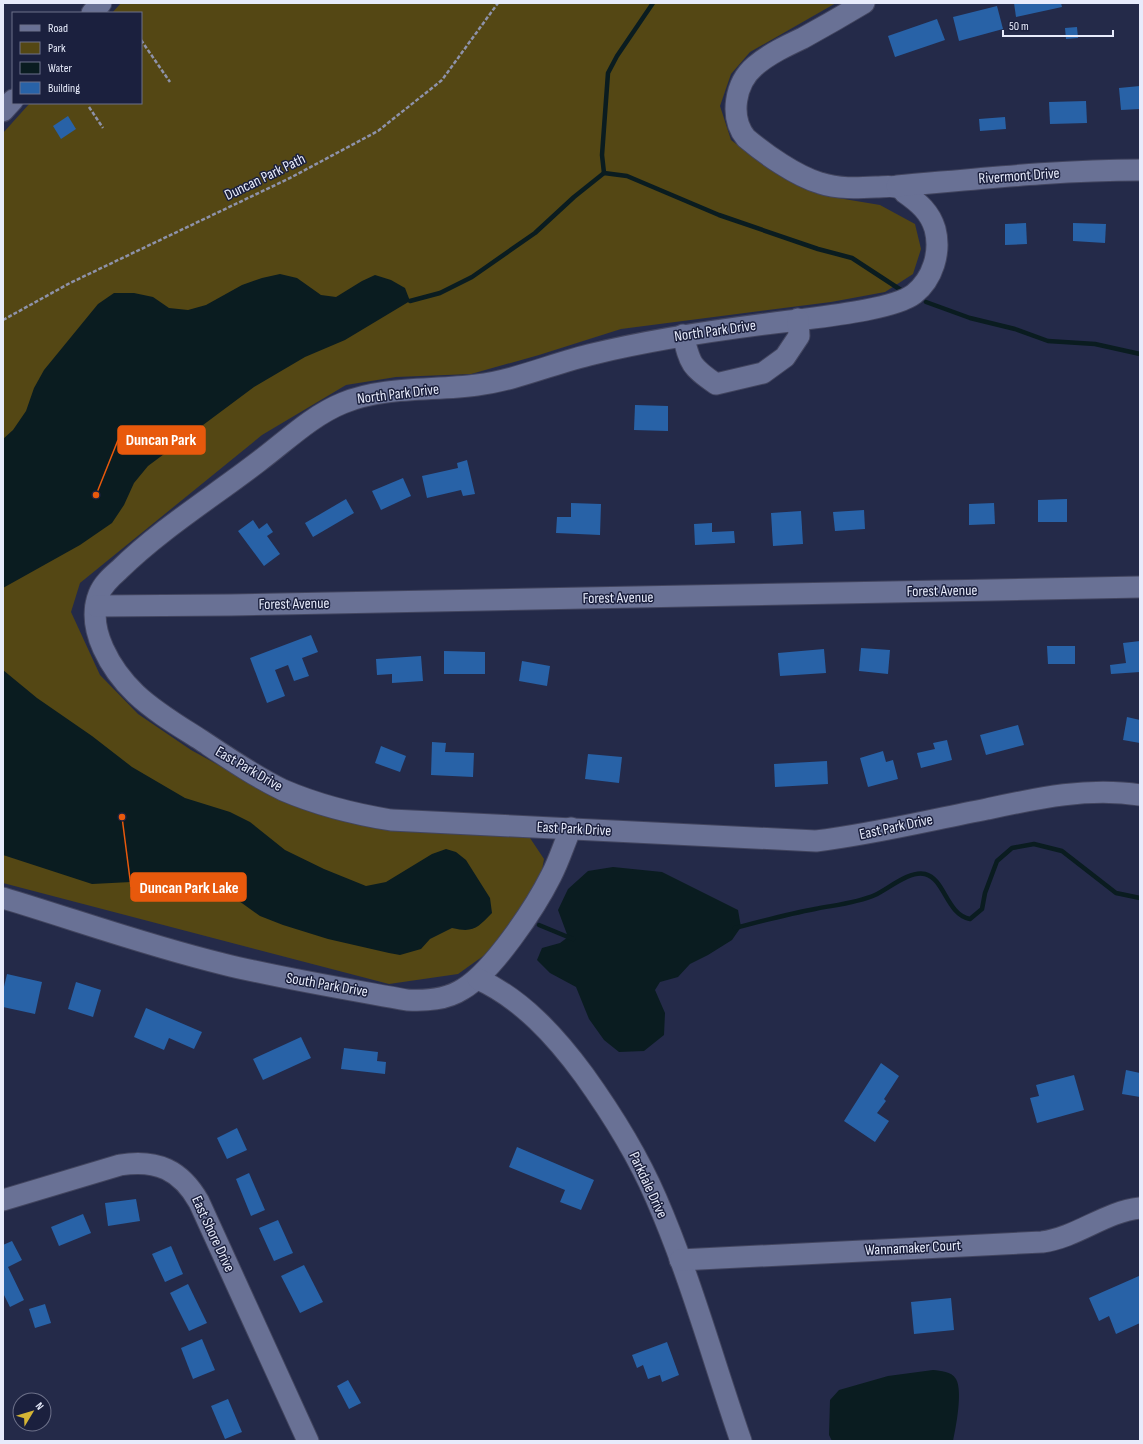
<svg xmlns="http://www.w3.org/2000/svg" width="1143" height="1444" viewBox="0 0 1143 1444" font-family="'Sofia Sans Condensed',sans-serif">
	<rect width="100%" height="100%" fill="#242a49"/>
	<polygon fill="#544714" points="121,3 836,3 750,52 731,74 720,106 731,140 764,165 838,198 880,205 915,224 921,249 913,274 885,292 831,302 621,329 539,355 471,374 396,377 346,385 262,435 80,583 71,612 100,675 138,714 191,750 262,789 355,821 444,834 495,833 530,838 544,859 539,887 493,949 458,974 389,984 3,883 3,133 30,103 141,103 141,13 112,13"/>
	<g fill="#0a1c20">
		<polygon points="280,274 297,278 321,295 336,297 362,281 375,275 391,280 405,288 410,301 345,340 305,357 254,387 148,466 134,483 124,505 112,523 80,545 3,588 3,439 13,430 26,411 34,388 44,370 98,304 114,293 134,293 153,297 169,308 188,310 206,305 242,285 262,278"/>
		<path d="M3 670 37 698 92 736 132 767 185 798 230 812 250 822 285 850 324 869 366 886 386 882 432 854 446 849 456 852 466 860 490 898 492 913C477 928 474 933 452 928L430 939 421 949 400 955 389 953 328 939 283 925 260 916 239 901 227 897 204 901 188 895 159 892 131 882 92 884 3 855Z"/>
		<polygon points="613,867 662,872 738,910 741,927 732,940 708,955 690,964 678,977 660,982 655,990 665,1013 664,1035 644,1051 619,1052 604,1040 589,1019 576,987 550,973 537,960 542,948 560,943 568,937 558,910 568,889 588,871"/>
		<path d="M933 1370C941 1371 951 1371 956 1379 963 1391 956 1427 953 1441H832L829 1435 830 1400 839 1390 888 1376Z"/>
	</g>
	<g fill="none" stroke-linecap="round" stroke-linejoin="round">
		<g stroke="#0a1c20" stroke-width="4.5">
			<polyline points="604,173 602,155 608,73 617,56 653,3"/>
			<polyline points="410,301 440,293 472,277 535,233 574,197 604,173 627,176 719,215 818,249 852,258 904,292"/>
			<polyline points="926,302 970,318 1015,329 1048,341 1095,344 1140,354"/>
			<polyline points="539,925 573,939"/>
			<path d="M735 928C762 921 788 914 815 909 835 905 857 903 875 895 888 889 910 870 925 874 945 879 946 914 970 919L982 909 985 893 997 861 1012 848 1034 844 1062 851 1116 893 1140 898"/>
		</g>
	</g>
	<g fill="#2862a7">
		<polygon points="1014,3 1061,3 1062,7 1016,17"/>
		<polygon points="997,6 1003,29 959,41 953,17"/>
		<polygon points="937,19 945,40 895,57 888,36"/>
		<polygon points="1077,27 1078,38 1066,39 1065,28"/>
		<polygon points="1140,86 1140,109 1121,110 1119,88"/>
		<polygon points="1086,101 1087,123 1050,124 1049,102"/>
		<polygon points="68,116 76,129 61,139 53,126"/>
		<polygon points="1005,117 1006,129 980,131 979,119"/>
		<polygon points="1026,223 1027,244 1005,245 1005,224"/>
		<polygon points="1073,223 1106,224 1105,243 1073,241"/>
		<polygon points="635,405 668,406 668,431 634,430"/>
		<polygon points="467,460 475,494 463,496 461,490 427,498 422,476 458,468 457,463"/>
		<polygon points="403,478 411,496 381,510 372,491"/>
		<polygon points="346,499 354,513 313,537 305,523"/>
		<polygon points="1067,499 1067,522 1038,522 1038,500"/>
		<polygon points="571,503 601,504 600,535 556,533 557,517 571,517"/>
		<polygon points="994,503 995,524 969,525 969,504"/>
		<polygon points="864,510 865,529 835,531 833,512"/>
		<polygon points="801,511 803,544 773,546 771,513"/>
		<polygon points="253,520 259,529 267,523 273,532 267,536 280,554 264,566 238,531"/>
		<polygon points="712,523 712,532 734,531 735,543 695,545 694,524"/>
		<polygon points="311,635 318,652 302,658 309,676 294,681 288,665 275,670 285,696 267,703 250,658"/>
		<polygon points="1140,641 1140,672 1111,674 1110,665 1126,663 1123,643"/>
		<polygon points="1047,646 1075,646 1075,664 1048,664"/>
		<polygon points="861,648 890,650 888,674 859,671"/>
		<polygon points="824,649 826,673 780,676 778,653"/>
		<polygon points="444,651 485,652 485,674 444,674"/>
		<polygon points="421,656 423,681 392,683 392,674 377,675 376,659"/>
		<polygon points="522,661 550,666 547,686 519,681"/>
		<polygon points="1127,717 1140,720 1140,743 1123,740"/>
		<polygon points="1018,725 1024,745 986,755 980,735"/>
		<polygon points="947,740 952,760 921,768 917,753 935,749 933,743"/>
		<polygon points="432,742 446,743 445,752 474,753 473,777 431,775"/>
		<polygon points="381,746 406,756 400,772 375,763"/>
		<polygon points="883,751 886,762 893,760 898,779 868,787 860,758"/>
		<polygon points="588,754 622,757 619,783 585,779"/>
		<polygon points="827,761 828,784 775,787 774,764"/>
		<polygon points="7,974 42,982 35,1014 3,1007 3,991"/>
		<polygon points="76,982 101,990 93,1017 68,1009"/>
		<polygon points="146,1008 202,1032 194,1049 169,1038 164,1050 134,1037"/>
		<polygon points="301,1037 311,1058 263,1080 253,1059"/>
		<polygon points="344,1048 378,1052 377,1061 386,1062 385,1074 341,1069"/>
		<polygon points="881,1063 899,1076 884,1099 886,1101 877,1113 889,1121 875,1142 844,1121"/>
		<polygon points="1126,1070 1140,1073 1140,1097 1122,1094"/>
		<polygon points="1074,1075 1084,1110 1037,1123 1030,1098 1039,1096 1036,1085"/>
		<polygon points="237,1128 247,1150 227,1159 217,1138"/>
		<polygon points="517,1147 594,1180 581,1210 560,1202 565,1190 509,1167"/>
		<polygon points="249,1173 265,1210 251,1216 236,1179"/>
		<polygon points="136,1199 140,1221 108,1226 105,1203"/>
		<polygon points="83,1214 91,1233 59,1246 51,1227"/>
		<polygon points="278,1220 293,1253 274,1261 259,1228"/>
		<polygon points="12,1241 22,1260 8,1267 24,1300 10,1307 3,1293 3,1245"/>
		<polygon points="171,1246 183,1274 165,1282 152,1254"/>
		<polygon points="304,1265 323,1302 300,1313 281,1276"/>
		<polygon points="1139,1276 1140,1323 1116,1334 1109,1316 1099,1321 1089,1298"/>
		<polygon points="188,1284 207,1323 189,1331 170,1293"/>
		<polygon points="951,1298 954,1330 914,1334 911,1302"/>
		<polygon points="45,1304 51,1323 35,1328 29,1309"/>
		<polygon points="202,1339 215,1370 193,1379 181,1348"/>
		<polygon points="667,1342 679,1375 662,1382 660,1375 648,1379 643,1365 637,1368 632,1355"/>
		<polygon points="348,1380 361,1403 349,1409 337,1386"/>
		<polygon points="228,1399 242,1432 225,1439 211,1406"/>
	</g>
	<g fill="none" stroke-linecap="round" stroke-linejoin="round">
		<defs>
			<g id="minor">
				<path d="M864 3C844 15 823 27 803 38 786 46 769 54 755 66 735 83 729 117 746 138 765 154 796 176 820 183 838 189 857 188 876 187 883 187 893 185 899 188 902 189 903 191 905 193 919 203 930 212 935 229 941 252 933 279 914 294 893 310 819 317 790 321 723 329 658 338 593 354 554 363 517 380 477 385 433 391 384 386 343 403 311 416 285 442 258 462 211 498 161 529 119 570 111 577 103 584 99 594 85 629 112 671 136 694 155 712 179 726 201 740 228 758 254 776 283 790 318 805 354 814 391 820L816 841C874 834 930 820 987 809 1038 798 1088 787 1140 795"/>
				<polyline points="92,13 101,3"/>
				<polyline points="3,111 13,100"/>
				<path d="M897 186C978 179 1059 170 1140 170"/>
				<path d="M683 335C690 364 691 367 716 384L763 373 785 357 799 336 798 319"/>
				<polyline points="96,606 231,605 1140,587"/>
				<path d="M3 898C76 920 148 946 223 964 284 979 346 989 407 1000 426 1001 446 1000 463 989 493 971 535 908 551 876 559 861 564 844 571 828"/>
				<path d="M478 979C522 999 556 1037 584 1075 612 1114 637 1154 656 1198 690 1276 713 1360 741 1441"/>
				<path d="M3 1200 120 1165C157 1159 181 1170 199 1202L308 1441"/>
				<path d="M680 1260 1042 1242C1078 1237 1104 1212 1140 1208"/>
			</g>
		</defs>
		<use href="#minor" stroke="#42455f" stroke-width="23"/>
		<g stroke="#8e92a9" stroke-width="2.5" stroke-dasharray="4 2" stroke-linecap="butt">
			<polyline points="141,40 170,82"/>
			<polyline points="89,107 103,128"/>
			<polyline points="3,320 70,283 290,178 378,131 442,80 498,3"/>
		</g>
		<use href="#minor" stroke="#697195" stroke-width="21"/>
	</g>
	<g text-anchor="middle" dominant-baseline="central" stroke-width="3" stroke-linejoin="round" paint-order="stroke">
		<g font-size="15" fill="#e7ebfb" stroke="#1b203e">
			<text transform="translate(1019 176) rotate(-4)">Rivermont Drive</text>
			<text transform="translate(265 177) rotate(-26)">Duncan Park Path</text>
			<text transform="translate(715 331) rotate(-8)">North Park Drive</text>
			<text transform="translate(398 394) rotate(-7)">North Park Drive</text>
			<text transform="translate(942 591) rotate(-1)">Forest Avenue</text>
			<text transform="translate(618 598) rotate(-1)">Forest Avenue</text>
			<text transform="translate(294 604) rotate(-1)">Forest Avenue</text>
			<text transform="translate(249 769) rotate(30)">East Park Drive</text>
			<text transform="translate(896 827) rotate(-12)">East Park Drive</text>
			<text transform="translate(574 829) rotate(3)">East Park Drive</text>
			<text transform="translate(327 985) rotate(10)">South Park Drive</text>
			<text transform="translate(648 1185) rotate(65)">Parkdale Drive</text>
			<text transform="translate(213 1234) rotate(65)">East Shore Drive</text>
			<text transform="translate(913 1248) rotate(-3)">Wannamaker Court</text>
		</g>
	</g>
	<path fill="none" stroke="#e8590c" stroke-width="1.5" d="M96 495L118 440M122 817L131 887"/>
	<g fill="#e8590c" stroke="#1b203e" stroke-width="1.5">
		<circle cx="96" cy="495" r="4"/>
		<circle cx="122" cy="817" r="4"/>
	</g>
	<g fill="#e8590c" stroke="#e8590c" stroke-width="1.5">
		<rect x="118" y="426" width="87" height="28" rx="4"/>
		<rect x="131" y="873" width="115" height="28" rx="4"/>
	</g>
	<g font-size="16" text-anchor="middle" font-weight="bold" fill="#fff">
		<text x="161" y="445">Duncan Park</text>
		<text x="189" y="893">Duncan Park Lake</text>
	</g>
	<rect width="1143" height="1444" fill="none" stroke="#e7ebfb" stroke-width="8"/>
	<rect x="12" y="12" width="130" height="92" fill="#1b203e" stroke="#6d718a"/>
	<rect x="20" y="25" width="20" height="6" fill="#697195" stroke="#6d718a"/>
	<text x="48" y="32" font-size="12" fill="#e7ebfb">Road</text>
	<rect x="20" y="42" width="20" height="12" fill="#544714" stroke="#6d718a"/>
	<text x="48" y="52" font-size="12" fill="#e7ebfb">Park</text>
	<rect x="20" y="62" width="20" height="12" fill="#0a1c20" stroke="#6d718a"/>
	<text x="48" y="72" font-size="12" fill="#e7ebfb">Water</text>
	<rect x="20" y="82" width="20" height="12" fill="#2862a7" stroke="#6d718a"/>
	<text x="48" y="92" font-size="12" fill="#e7ebfb">Building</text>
	<g transform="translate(32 1412) rotate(52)"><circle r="19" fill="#1b203e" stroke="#6d718a"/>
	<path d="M0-3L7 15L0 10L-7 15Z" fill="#d5b535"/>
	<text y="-6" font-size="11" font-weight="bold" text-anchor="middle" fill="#e7ebfb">N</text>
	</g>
	<path d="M1003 30v6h110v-6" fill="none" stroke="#e7ebfb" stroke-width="2"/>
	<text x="1009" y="30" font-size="12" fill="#e7ebfb" stroke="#1b203e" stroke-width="3" paint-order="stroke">50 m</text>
</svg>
